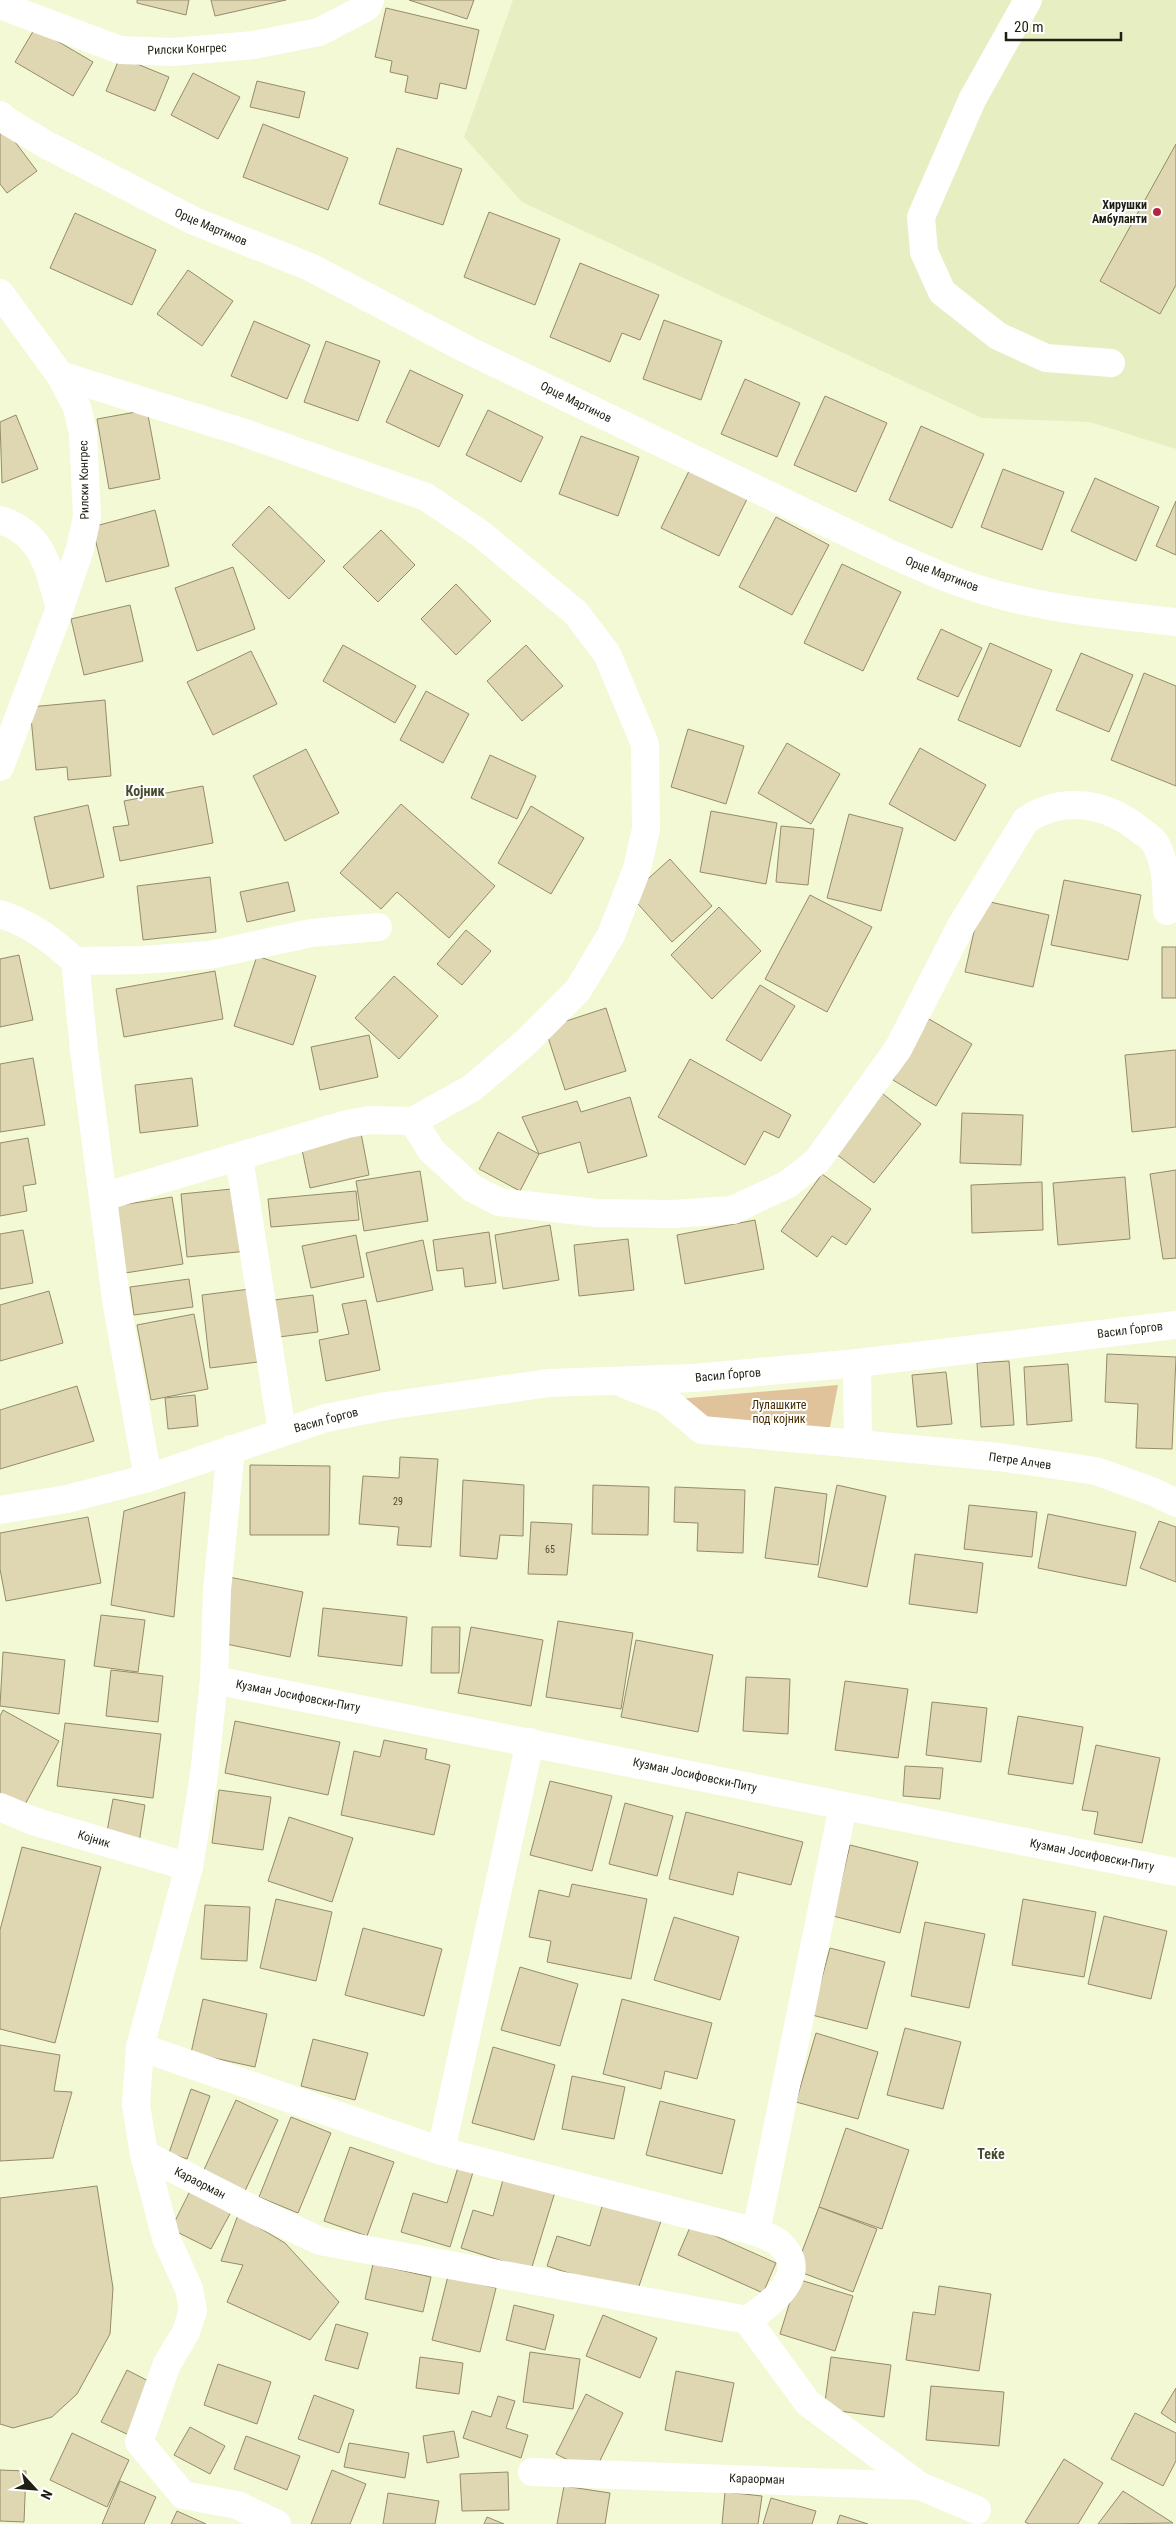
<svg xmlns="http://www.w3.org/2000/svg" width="1176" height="2524" viewBox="0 0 1176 2524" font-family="'Roboto Condensed',sans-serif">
	<rect width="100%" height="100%" fill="#f3f9d4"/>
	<polygon fill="#e7eec1" points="513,0 1176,0 1176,449 1090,422 982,418 522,202 464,137"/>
	<polygon fill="#e0c39b" points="838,1385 830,1427 772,1435 702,1430 666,1400"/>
	<g fill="#dfd6b2" stroke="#948b6a">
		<polygon points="137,0 189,0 186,15 137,3"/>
		<polygon points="211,0 286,0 215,16"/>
		<polygon points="409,0 474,0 467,19"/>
		<polygon points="386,8 479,30 466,89 440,83 437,99 405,92 408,76 390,72 392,61 375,57"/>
		<polygon points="35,28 93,62 73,96 15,62"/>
		<polygon points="120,57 169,77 155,111 106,91"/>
		<polygon points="193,73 240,97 218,139 171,115"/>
		<polygon points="257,81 305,92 299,118 250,107"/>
		<polygon points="0,122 37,171 7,193 0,184"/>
		<polygon points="263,124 348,158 328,210 243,177"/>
		<polygon points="1176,144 1176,285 1160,314 1100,281"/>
		<polygon points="397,148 462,169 443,225 379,204"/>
		<polygon points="489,212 560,239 535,305 464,277"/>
		<polygon points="75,213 156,250 132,305 50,268"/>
		<polygon points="580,263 659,295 640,340 622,333 610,362 550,337"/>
		<polygon points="188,270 233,301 202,346 157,314"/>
		<polygon points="664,320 722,341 701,400 643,379"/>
		<polygon points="254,321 310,345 287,399 231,376"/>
		<polygon points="326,341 380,361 358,421 304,402"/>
		<polygon points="410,370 463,395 439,447 386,422"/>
		<polygon points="745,379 800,403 777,457 721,434"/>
		<polygon points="825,396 887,423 856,492 794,465"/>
		<polygon points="147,410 160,479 109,489 97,419"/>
		<polygon points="488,410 543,437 521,482 466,455"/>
		<polygon points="16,415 38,469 2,483 0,422"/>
		<polygon points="921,426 984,454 952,528 889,500"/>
		<polygon points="581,436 639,457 618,516 559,494"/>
		<polygon points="1003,469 1064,492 1042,550 981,527"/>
		<polygon points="689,471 747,499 719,556 661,528"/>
		<polygon points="1095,478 1159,507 1136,561 1071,531"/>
		<polygon points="1176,501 1176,555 1156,546"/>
		<polygon points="269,506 325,561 289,599 232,545"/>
		<polygon points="155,510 169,566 106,582 92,527"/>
		<polygon points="776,517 829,545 792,615 739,587"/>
		<polygon points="381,530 415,565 378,602 343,567"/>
		<polygon points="842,564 901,592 863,671 804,643"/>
		<polygon points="233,567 255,629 197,651 175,588"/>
		<polygon points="456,584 491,621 456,655 421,619"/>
		<polygon points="130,605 143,661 84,675 71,619"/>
		<polygon points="941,629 982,648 958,697 917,679"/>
		<polygon points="990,643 1052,670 1020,747 958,720"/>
		<polygon points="343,645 416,686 395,723 323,681"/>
		<polygon points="526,645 563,686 522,721 487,681"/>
		<polygon points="251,651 277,704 213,735 187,682"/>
		<polygon points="1081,653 1133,675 1109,732 1056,710"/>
		<polygon points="1144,673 1176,686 1176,786 1111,760"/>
		<polygon points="426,691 469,714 443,763 400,740"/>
		<polygon points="105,700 111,776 68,780 67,767 36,770 30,707"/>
		<polygon points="688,729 744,746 726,804 671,787"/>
		<polygon points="787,743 840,774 811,824 758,793"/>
		<polygon points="920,748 986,785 955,841 889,804"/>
		<polygon points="306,749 339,813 285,841 253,776"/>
		<polygon points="490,755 536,776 517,819 471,798"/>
		<polygon points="203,786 213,843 120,861 113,827 129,825 124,801"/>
		<polygon points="401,804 495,886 449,938 397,892 381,909 340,873"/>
		<polygon points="88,805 104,877 50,889 34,817"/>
		<polygon points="531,806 584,838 551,894 498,863"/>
		<polygon points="711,811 777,823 766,884 700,872"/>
		<polygon points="849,814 903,828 881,911 827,898"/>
		<polygon points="781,826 814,829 808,885 776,882"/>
		<polygon points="670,859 712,906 672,942 630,895"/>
		<polygon points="210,877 216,932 143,940 137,886"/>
		<polygon points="1064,880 1141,895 1128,960 1051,945"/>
		<polygon points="288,882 295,911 247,922 240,892"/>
		<polygon points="810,895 872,927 827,1012 765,979"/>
		<polygon points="981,900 1049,915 1033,987 965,972"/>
		<polygon points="719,907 761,951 712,999 671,955"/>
		<polygon points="466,930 491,951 462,985 437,964"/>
		<rect x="1162" y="947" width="14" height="51"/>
		<polygon points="19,955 33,1020 0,1027 0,959"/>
		<polygon points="257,956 316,976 293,1045 234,1026"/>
		<polygon points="215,971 223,1019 124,1037 116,989"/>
		<polygon points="394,976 438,1016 399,1059 355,1018"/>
		<polygon points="760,985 795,1006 761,1061 726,1040"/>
		<polygon points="606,1008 626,1071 565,1090 545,1028"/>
		<polygon points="929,1019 972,1044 936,1106 893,1080"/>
		<polygon points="369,1035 378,1077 320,1090 311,1047"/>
		<polygon points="1176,1050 1176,1127 1132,1132 1125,1055"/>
		<polygon points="33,1058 45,1125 0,1132 0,1064"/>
		<polygon points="690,1059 791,1115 779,1138 764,1131 745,1165 658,1117"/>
		<polygon points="192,1078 198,1126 140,1133 135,1085"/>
		<polygon points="878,1090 921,1124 874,1183 831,1150"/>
		<polygon points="630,1097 647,1156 588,1173 580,1142 539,1154 522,1117 577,1101 581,1112"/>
		<polygon points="962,1113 1023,1115 1021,1165 960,1163"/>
		<polygon points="360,1128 369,1175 310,1188 300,1140"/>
		<polygon points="498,1132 539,1154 520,1191 479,1169"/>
		<polygon points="28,1138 36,1184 23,1186 27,1211 0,1216 0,1143"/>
		<polygon points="1176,1170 1176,1258 1163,1259 1150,1174"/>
		<polygon points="420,1171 428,1221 364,1231 356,1181"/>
		<polygon points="822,1174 871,1209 846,1245 832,1236 817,1257 781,1231"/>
		<polygon points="1125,1177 1130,1239 1058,1245 1053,1183"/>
		<polygon points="1042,1182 1043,1230 972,1233 971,1185"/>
		<polygon points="242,1188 248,1251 187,1257 181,1194"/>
		<polygon points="356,1191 359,1220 271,1227 268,1199"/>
		<polygon points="172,1197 183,1264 125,1273 115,1206"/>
		<polygon points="755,1220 764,1269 685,1284 677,1235"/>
		<polygon points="550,1225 559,1280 503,1289 495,1235"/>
		<polygon points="23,1230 33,1283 0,1289 0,1234"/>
		<polygon points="489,1232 496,1283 465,1287 463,1268 437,1271 433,1240"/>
		<polygon points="356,1235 364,1277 311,1288 302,1246"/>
		<polygon points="628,1239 634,1290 579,1296 574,1245"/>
		<polygon points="423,1240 433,1290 377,1302 366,1253"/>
		<polygon points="189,1279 193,1307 134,1315 130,1287"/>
		<polygon points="250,1289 258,1362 210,1368 202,1295"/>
		<polygon points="49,1291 63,1343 0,1361 0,1305"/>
		<polygon points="313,1295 318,1332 279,1337 274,1300"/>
		<polygon points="366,1300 380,1370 326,1381 319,1340 349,1334 342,1304"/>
		<polygon points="194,1314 208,1389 151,1400 137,1325"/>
		<polygon points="1107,1354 1176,1357 1172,1449 1136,1448 1138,1404 1105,1402"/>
		<polygon points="1009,1361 1014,1425 981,1427 977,1363"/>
		<polygon points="1068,1364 1072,1421 1027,1425 1024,1367"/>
		<polygon points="946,1372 952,1424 917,1427 912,1375"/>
		<polygon points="77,1386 94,1441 0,1469 0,1410"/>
		<polygon points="195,1395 198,1426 168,1429 165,1398"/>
		<polygon points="400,1457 438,1459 431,1547 397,1545 399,1527 359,1524 363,1476 399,1478"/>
		<polygon points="250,1465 330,1466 329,1535 250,1535"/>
		<polygon points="463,1480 524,1485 523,1536 500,1535 497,1559 460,1556"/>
		<polygon points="593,1485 649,1487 648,1535 592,1534"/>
		<polygon points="837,1485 886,1496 867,1587 818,1577"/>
		<polygon points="675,1487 745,1490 743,1553 697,1551 698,1523 674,1522"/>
		<polygon points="775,1487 827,1494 818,1565 765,1558"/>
		<polygon points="185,1492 174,1617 111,1605 124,1511"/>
		<polygon points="969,1505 1037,1512 1032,1557 964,1549"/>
		<polygon points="1048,1514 1136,1532 1126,1586 1038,1568"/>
		<polygon points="88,1517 101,1583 6,1601 0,1569 0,1533"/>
		<polygon points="1159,1521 1176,1527 1176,1582 1140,1568"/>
		<polygon points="531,1522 572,1524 567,1575 528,1574"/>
		<polygon points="915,1554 983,1563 977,1613 909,1604"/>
		<polygon points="229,1577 303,1592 290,1657 216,1642"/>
		<polygon points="323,1608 407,1617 402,1666 318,1656"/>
		<polygon points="101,1615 145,1620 138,1672 94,1666"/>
		<polygon points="558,1621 633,1633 621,1709 546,1697"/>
		<polygon points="432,1627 460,1627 459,1673 431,1673"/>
		<polygon points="471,1627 543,1640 531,1706 458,1693"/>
		<polygon points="636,1640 713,1655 698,1732 621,1717"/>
		<polygon points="3,1652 65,1660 59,1714 0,1706"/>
		<polygon points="111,1670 163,1676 158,1722 106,1716"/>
		<polygon points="746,1677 790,1679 788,1734 743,1731"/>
		<polygon points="845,1681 908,1689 898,1758 835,1750"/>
		<polygon points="932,1702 987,1708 981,1762 926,1755"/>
		<polygon points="3,1710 59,1741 21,1812 0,1801 0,1716"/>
		<polygon points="1018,1716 1083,1727 1073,1784 1008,1774"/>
		<polygon points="235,1721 340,1742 328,1795 225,1773"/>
		<polygon points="65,1723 161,1734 153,1798 57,1786"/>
		<polygon points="384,1740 427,1749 425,1759 450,1765 434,1835 341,1815 354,1751 380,1757"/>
		<polygon points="1096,1745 1160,1758 1142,1843 1094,1834 1098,1812 1082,1810"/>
		<polygon points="905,1766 943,1768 940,1799 903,1796"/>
		<polygon points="550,1781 612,1796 592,1871 530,1855"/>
		<polygon points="219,1790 271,1797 263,1850 212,1843"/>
		<polygon points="113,1799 145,1805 139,1843 106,1837"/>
		<polygon points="625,1803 673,1816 657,1876 609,1864"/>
		<polygon points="686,1812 803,1842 791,1885 738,1872 733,1895 669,1879"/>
		<polygon points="289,1817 353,1838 332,1902 268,1881"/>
		<polygon points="850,1845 918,1862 900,1933 833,1916"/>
		<polygon points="22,1847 101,1867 55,2043 0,2029 0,1930"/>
		<polygon points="572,1884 647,1899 631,1979 547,1962 551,1941 529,1937 539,1890 569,1897"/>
		<polygon points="276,1899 332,1912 316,1981 260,1968"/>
		<polygon points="1023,1899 1096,1912 1084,1977 1012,1965"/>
		<polygon points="205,1905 250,1907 247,1961 201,1959"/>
		<polygon points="1104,1916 1167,1931 1151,1999 1088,1984"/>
		<polygon points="674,1917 739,1937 720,2000 654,1980"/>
		<polygon points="925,1922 985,1934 969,2008 911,1996"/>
		<polygon points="363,1928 442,1949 424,2016 345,1995"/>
		<polygon points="830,1948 885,1962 867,2029 812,2015"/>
		<polygon points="520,1967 578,1984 560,2046 501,2030"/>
		<polygon points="203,1999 267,2014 255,2067 191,2053"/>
		<polygon points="622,1999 712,2023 697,2079 665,2071 661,2089 603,2074"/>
		<polygon points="905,2028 961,2042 943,2109 887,2095"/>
		<polygon points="816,2033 878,2052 858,2119 796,2102"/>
		<polygon points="313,2039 368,2053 355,2100 301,2086"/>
		<polygon points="0,2045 60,2055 54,2091 72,2092 53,2158 0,2161"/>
		<polygon points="493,2047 555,2065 534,2140 472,2123"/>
		<polygon points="572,2076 625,2087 614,2139 562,2129"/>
		<polygon points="191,2089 210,2096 187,2159 169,2153"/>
		<polygon points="236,2100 278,2120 244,2193 202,2174"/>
		<polygon points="660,2101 735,2120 722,2174 646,2155"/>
		<polygon points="291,2117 331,2133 298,2213 259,2197"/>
		<polygon points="846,2128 909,2150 882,2229 819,2207"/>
		<polygon points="350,2147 394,2162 367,2236 324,2221"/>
		<polygon points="459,2164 474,2169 450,2247 401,2232 413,2193 447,2203"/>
		<polygon points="504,2176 555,2192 531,2270 461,2248 473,2210 493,2216"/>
		<polygon points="97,2186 113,2288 110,2334 77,2394 52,2417 13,2428 0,2424 0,2198"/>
		<polygon points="190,2191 231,2212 211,2249 171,2229"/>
		<polygon points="604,2200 662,2218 636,2295 547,2266 557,2236 590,2246"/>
		<polygon points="819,2207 877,2229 853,2292 795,2270"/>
		<polygon points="238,2215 285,2243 339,2302 310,2340 227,2302 243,2265 221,2261"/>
		<polygon points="691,2225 776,2263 763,2293 678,2255"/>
		<polygon points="373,2264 431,2277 423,2312 365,2299"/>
		<polygon points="448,2276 496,2288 480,2352 432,2340"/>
		<polygon points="797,2279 853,2296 835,2351 780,2334"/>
		<polygon points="939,2286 991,2294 979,2371 906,2360 913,2312 935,2315"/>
		<polygon points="514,2305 554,2315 545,2350 506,2340"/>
		<polygon points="603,2315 657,2338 640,2378 586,2356"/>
		<polygon points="336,2324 368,2333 358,2369 325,2360"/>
		<polygon points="530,2352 580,2359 573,2409 523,2402"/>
		<polygon points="420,2357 463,2363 459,2394 416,2388"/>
		<polygon points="831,2357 891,2365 884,2417 824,2409"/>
		<polygon points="218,2364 271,2382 257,2424 204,2405"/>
		<polygon points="127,2370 156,2385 131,2436 101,2422"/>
		<polygon points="676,2371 734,2383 722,2442 665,2430"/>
		<polygon points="931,2386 1004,2392 999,2446 926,2440"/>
		<polygon points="1176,2388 1176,2423 1161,2413"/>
		<polygon points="586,2394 623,2413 594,2473 556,2454"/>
		<polygon points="314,2395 354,2410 339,2453 298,2439"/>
		<polygon points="498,2396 515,2401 506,2428 528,2435 521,2458 463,2438 472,2411 491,2417"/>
		<polygon points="1135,2413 1176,2433 1176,2461 1163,2486 1111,2459"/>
		<polygon points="190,2427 225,2446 210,2474 174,2455"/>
		<polygon points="454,2431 459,2457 427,2463 423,2436"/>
		<polygon points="72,2433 129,2460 107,2507 50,2480"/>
		<polygon points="246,2436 300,2456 287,2490 234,2469"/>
		<polygon points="349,2443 409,2453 405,2478 344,2467"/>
		<polygon points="1064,2459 1103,2483 1078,2524 1029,2524 1025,2522"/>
		<polygon points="0,2470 26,2471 24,2522 0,2521"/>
		<polygon points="332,2470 366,2484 350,2524 311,2524"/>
		<polygon points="508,2472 509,2510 462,2511 460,2474"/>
		<polygon points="120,2481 156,2497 144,2524 102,2524"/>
		<polygon points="564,2486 610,2493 605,2524 557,2524"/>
		<polygon points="1123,2491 1173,2523 1098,2524"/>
		<polygon points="725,2492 762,2496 758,2524 722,2524"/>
		<polygon points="388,2493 439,2501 435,2524 383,2524"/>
		<polygon points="771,2498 816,2511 812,2524 763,2524"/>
		<polygon points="177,2511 206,2524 171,2524"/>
		<polygon points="840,2515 868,2524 837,2524"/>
		<polygon points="487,2517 504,2524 484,2524"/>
	</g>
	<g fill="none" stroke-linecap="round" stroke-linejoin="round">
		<g stroke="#fff" stroke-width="28">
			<polyline points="1028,0 972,100 921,217 924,252 942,292 998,336 1046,358 1111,363"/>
			<polyline points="0,5 120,50 173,52 254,45 319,32 367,7 370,0"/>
			<path d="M0 115 7 121 45 144 194 221 310 267 468 350 889 553C910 562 931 572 952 580 1023 607 1101 614 1176 622"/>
			<polyline points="0,293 60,375 77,407 83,433 87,517 80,549 60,608 0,767"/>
			<polyline points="60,375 242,432 426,497 481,534 576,613 607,654 645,744 646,829 637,869 611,935 578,990 526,1042 472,1088 413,1121 370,1120 347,1124 103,1197"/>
			<path d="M0 520C44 534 48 568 60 608"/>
			<path d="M0 914C29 923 52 940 75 961L84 1050 116 1300 148 1478"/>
			<polyline points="75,961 142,960 210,955 311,933 378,927"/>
			<path d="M413 1121 431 1150 472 1188 499 1202 597 1213 673 1214 733 1210 788 1184 817 1161 898 1049 962 924 1026 820C1063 795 1107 803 1140 830 1145 834 1152 838 1155 843 1167 863 1166 888 1167 911"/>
			<polyline points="239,1157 282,1432"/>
			<polyline points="857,1363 858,1444 999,1457 1096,1471 1154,1492 1176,1503"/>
			<polyline points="626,1385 666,1400 702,1430 858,1444"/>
			<polyline points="231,1449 217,1590 214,1680 204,1775 189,1867 140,2047 136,2105 144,2154 166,2238 189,2289 193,2310 186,2332 167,2364 139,2442 183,2495 237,2505 277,2524"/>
			<polyline points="0,1510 67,1499 148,1478 326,1418 386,1406 549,1383 694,1378 857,1363 1176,1325"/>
			<polyline points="214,1680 1176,1872"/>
			<polyline points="0,1807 33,1821 189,1867"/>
			<path d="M140 2047 441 2151 756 2232C763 2235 774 2238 780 2244 812 2274 771 2304 747 2320"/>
			<polyline points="441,2151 530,1742"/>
			<polyline points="144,2154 256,2211 320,2241 747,2320 808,2403 920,2486"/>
			<polyline points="756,2232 843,1806"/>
			<polyline points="532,2472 920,2486 977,2510"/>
		</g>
	</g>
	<circle fill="#b6253f" stroke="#fff" stroke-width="2" cx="1157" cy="212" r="5"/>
	<g text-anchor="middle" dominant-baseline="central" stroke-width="4" stroke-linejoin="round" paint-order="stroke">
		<g font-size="10" fill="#4e4e3a">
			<text x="398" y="1501">29</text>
			<text x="550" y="1549">65</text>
		</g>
		<g font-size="12" fill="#1e2012" stroke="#fff">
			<text transform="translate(187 49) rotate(-2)">Рилски Конгрес</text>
			<text transform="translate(211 227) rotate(23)">Орце Мартинов</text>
			<text transform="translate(576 402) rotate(26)">Орце Мартинов</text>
			<text transform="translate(84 480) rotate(-91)">Рилски Конгрес</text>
			<text transform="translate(942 574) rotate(21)">Орце Мартинов</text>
			<text transform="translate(1130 1330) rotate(-7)">Васил Ѓоргов</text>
			<text transform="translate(728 1375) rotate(-5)">Васил Ѓоргов</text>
			<text transform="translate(326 1420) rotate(-15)">Васил Ѓоргов</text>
			<text transform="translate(1020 1461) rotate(8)">Петре Алчев</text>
			<text transform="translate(298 1696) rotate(11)">Кузман Јосифовски-Питу</text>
			<text transform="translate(695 1775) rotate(12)">Кузман Јосифовски-Питу</text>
			<text transform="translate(94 1839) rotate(17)">Којник</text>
			<text transform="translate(1092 1855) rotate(11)">Кузман Јосифовски-Питу</text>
			<text transform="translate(200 2183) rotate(27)">Караорман</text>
			<text transform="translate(757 2479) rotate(2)">Караорман</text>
		</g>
		<g font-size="12" font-weight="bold" fill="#1e2012" stroke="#fff" text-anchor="end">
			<text x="1147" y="205">Хирушки<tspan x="1147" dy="14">Амбуланти</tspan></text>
		</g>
		<g font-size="12" fill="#462d02" stroke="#fff">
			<text x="779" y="1405">Лулашките<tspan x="779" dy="14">под којник</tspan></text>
		</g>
		<g font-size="14" font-weight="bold" fill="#474c2c" stroke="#fff">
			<text x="145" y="791">Којник</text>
			<text x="991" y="2154">Теќе</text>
		</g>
	</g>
	<g transform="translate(35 2489) rotate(116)" stroke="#ffffff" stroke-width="4" paint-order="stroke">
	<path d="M0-4L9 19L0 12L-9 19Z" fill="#1e2012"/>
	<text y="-8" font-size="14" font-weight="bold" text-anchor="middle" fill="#1e2012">N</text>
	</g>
	<path d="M1006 32v8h115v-8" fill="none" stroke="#1e2012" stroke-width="2.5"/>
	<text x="1014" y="32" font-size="15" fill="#1e2012" stroke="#ffffff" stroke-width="4" paint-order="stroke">20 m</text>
</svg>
